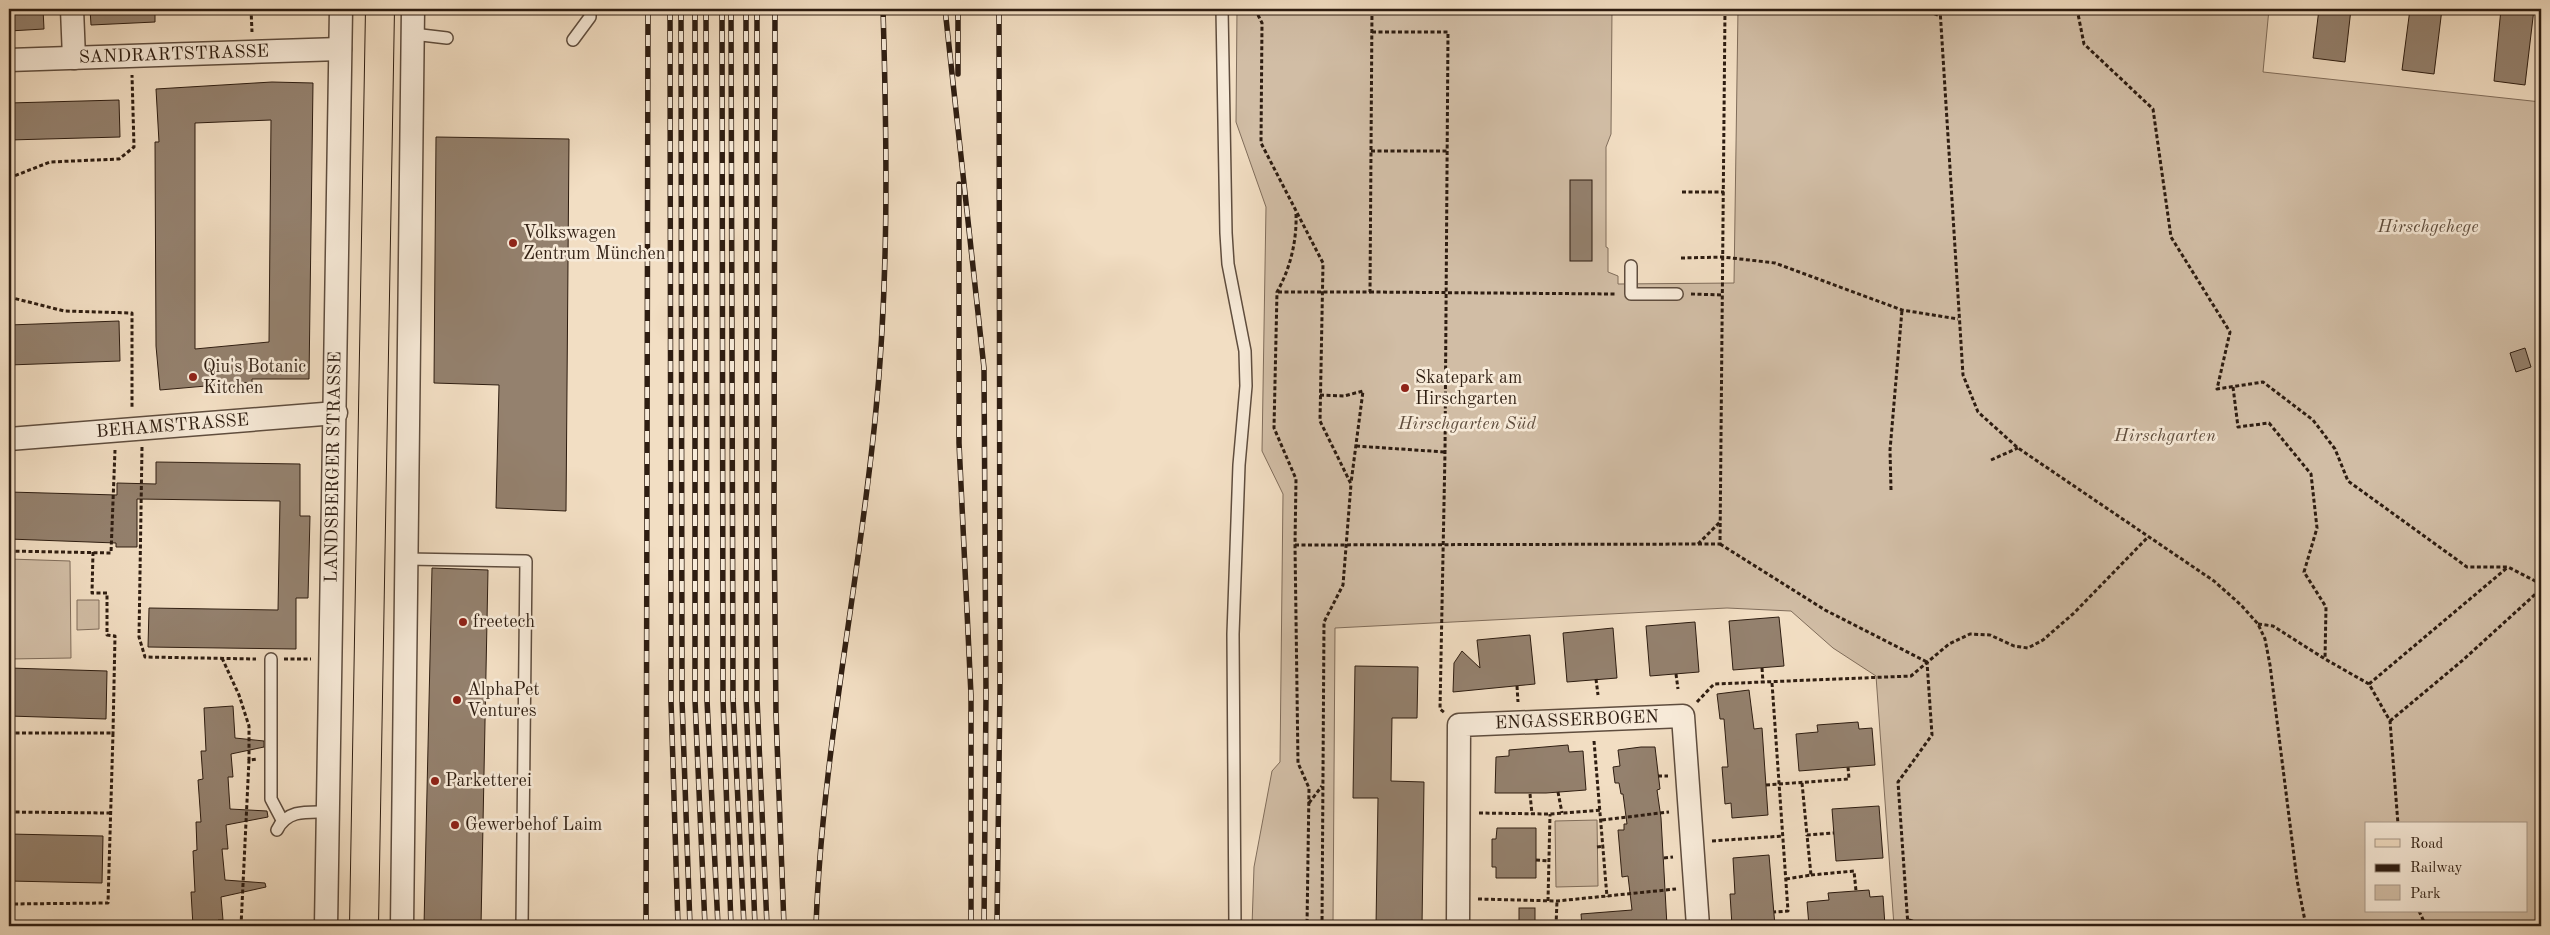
<svg xmlns="http://www.w3.org/2000/svg" width="2550" height="935" viewBox="0 0 2550 935" font-family="'Old Standard TT',serif">
	<rect width="100%" height="100%" fill="#f2dec3"/>
	<filter id="stains"><feTurbulence type="fractalNoise" baseFrequency=".004" numOctaves="4"/><feColorMatrix values="0 0 0 0 .2 0 0 0 0 .09 0 0 0 0 .02 0 0 0 .5 -.17"/></filter>
	<radialGradient id="worn" r=".72"><stop offset=".6" stop-color="#630" stop-opacity="0"/><stop offset="1" stop-color="#630" stop-opacity=".3"/></radialGradient>
	<g fill="#d1bda5" stroke="#806d5b" fill-rule="evenodd">
		<path d="M1237 9H1612L1611 134 1606 147V247L1608 248V272L1618 276V284L1734 283 1738 9H2269L2263 72 2541 102V926H1894L1876 676 1833 648 1791 611 1727 608 1335 628 1333 926H1252L1254 867 1272 771 1280 762 1283 494 1262 451 1266 207 1236 122ZM2366 824H2526V911H2366Z"/>
		<polygon points="9,559 70,561 71,658 9,659"/>
		<polygon points="77,600 99,600 99,629 77,630"/>
		<polygon points="1597,820 1598,886 1556,887 1555,821"/>
	</g>
	<g fill="#94816e" stroke="#2e1d11" fill-rule="evenodd">
		<polygon points="9,9 43,9 44,29 9,31"/>
		<polygon points="90,9 155,9 155,22 91,25"/>
		<polygon points="2319,9 2351,9 2345,62 2313,58"/>
		<polygon points="2410,9 2442,9 2434,74 2402,70"/>
		<polygon points="2501,9 2534,9 2525,85 2494,81"/>
		<path d="M272 82 313 83 309 379H252V382L160 390 156 346 155 142H159L156 89ZM271 120 269 342 195 349V123Z"/>
		<polygon points="119,100 120,137 9,140 9,103"/>
		<polygon points="436,137 569,139 566,511 496,508 499,385 434,383"/>
		<rect x="1570" y="180" width="22" height="81"/>
		<polygon points="119,321 120,361 9,365 9,325"/>
		<polygon points="2525,348 2531,367 2516,372 2510,353"/>
		<polygon points="156,462 300,464 300,516 310,516 308,598 296,598 296,649 148,647 149,608 278,610 280,501 137,499 137,547 116,547 116,543 9,539 9,492 117,495 117,483 156,484"/>
		<polygon points="432,568 488,570 481,926 424,926"/>
		<polygon points="1779,617 1784,666 1733,670 1729,621"/>
		<polygon points="1695,622 1699,672 1650,676 1646,626"/>
		<polygon points="1613,628 1617,678 1567,682 1563,633"/>
		<polygon points="1530,635 1535,684 1453,692 1454,663 1462,651 1480,668 1477,640"/>
		<polygon points="1355,666 1418,667 1417,718 1392,718 1391,781 1424,782 1422,926 1376,926 1378,798 1353,798"/>
		<polygon points="9,668 107,671 106,719 9,716"/>
		<polygon points="1749,690 1754,729 1762,728 1768,815 1732,818 1731,803 1725,804 1722,767 1728,767 1724,719 1720,719 1717,694"/>
		<polygon points="233,706 235,738 264,741 264,747 231,754 233,777 228,777 230,809 267,811 268,817 226,825 228,849 222,849 225,880 265,883 266,887 221,897 223,920 218,920 218,926 193,926 191,892 195,892 193,851 197,850 196,822 201,822 198,780 203,779 201,751 206,751 204,708"/>
		<polygon points="1858,722 1859,729 1872,728 1875,765 1799,771 1796,734 1818,732 1817,725"/>
		<polygon points="1568,745 1569,752 1583,751 1586,790 1546,793 1495,793 1496,757 1509,756 1509,750"/>
		<polygon points="1641,747 1655,747 1660,789 1657,790 1661,818 1667,926 1582,926 1581,914 1632,910 1628,876 1622,877 1618,830 1624,830 1624,824 1627,824 1623,794 1621,794 1619,783 1615,783 1613,767 1620,766 1618,750"/>
		<polygon points="1879,806 1883,858 1836,861 1832,809"/>
		<polygon points="1497,828 1536,828 1536,878 1496,878 1496,867 1492,867 1492,839 1496,839"/>
		<polygon points="9,834 103,836 102,883 9,881"/>
		<polygon points="1769,855 1775,926 1732,926 1730,894 1735,894 1733,858"/>
		<polygon points="1869,890 1870,897 1883,896 1885,926 1809,926 1807,902 1829,900 1828,893"/>
		<rect x="1519" y="908" width="16" height="18"/>
	</g>
	<g fill="none" stroke-linecap="round" stroke-linejoin="round">
		<defs>
			<g id="service">
				<polyline points="1222,9 1226,233 1228,264 1245,351 1246,386 1239,465 1233,634 1235,926"/>
				<polyline points="413,34 447,38"/>
				<polyline points="573,40 590,17 590,9"/>
				<polyline points="1631,266 1631,294 1677,294"/>
				<polyline points="406,559 526,561 522,926"/>
				<polyline points="271,659 271,799 282,820"/>
				<path d="M277 830C287 809 308 812 329 812"/>
			</g>
			<g id="minor">
				<polyline points="72,9 74,58"/>
				<path id="s1" d="M9 60 340 49"/>
				<path id="s2" d="M9 439 336 413"/>
				<path id="s3" d="M326 926 341 9"/>
				<polyline points="402,926 413,9"/>
				<path id="s4" d="M1458 926 1459 725 1683 716 1698 926"/>
			</g>
			<polyline id="primary" points="364,926 380,9"/>
		</defs>
		<use href="#service" stroke="#5f4d3e" stroke-width="14"/>
		<use href="#minor" stroke="#5f4d3e" stroke-width="25"/>
		<use href="#primary" stroke="#2e1d11" stroke-width="30"/>
		<g stroke="#2e1d11" stroke-width="3" stroke-dasharray="4 2.5" stroke-linecap="butt">
			<polyline points="251,9 252,32"/>
			<polyline points="1255,9 1262,23 1261,143 1323,263 1320,421 1351,484 1343,585 1324,622 1322,926"/>
			<polyline points="1922,9 1940,16"/>
			<polyline points="1940,9 1963,375 1978,412 2018,448 2214,581 2241,605 2258,624 2265,639 2270,665 2297,880 2306,926"/>
			<polyline points="2077,9 2084,44 2153,109 2171,237 2230,332 2217,389 2263,382 2313,420 2335,449 2348,481 2467,567 2508,567 2541,584"/>
			<polyline points="1372,32 1448,32 1445,452 1440,709 1445,713"/>
			<polyline points="1371,151 1448,151"/>
			<polyline points="9,178 50,162 119,159 134,147 132,75"/>
			<polyline points="1682,192 1724,192"/>
			<path d="M1296 214C1297 241 1290 269 1277 292L1274 428 1296 479 1295 545 1298 763 1309 788 1307 926"/>
			<polyline points="1681,258 1723,257 1775,263 1902,310 1958,319"/>
			<polyline points="1278,292 1370,292 1372,9"/>
			<polyline points="1370,292 1615,294"/>
			<polyline points="1691,294 1723,295"/>
			<polyline points="9,297 64,311 132,313 132,408"/>
			<polyline points="2233,387 2238,427 2269,423 2311,474 2317,528 2304,572 2326,607 2325,659"/>
			<polyline points="1320,395 1344,396 1363,391 1351,483"/>
			<polyline points="1356,446 1445,452"/>
			<polyline points="142,447 139,637 145,657 256,659"/>
			<polyline points="1991,460 2018,448"/>
			<polyline points="1891,490 1890,450 1902,310"/>
			<polyline points="1698,544 1720,522"/>
			<polyline points="1720,544 1825,610 1927,662"/>
			<polyline points="1295,545 1720,544 1725,9"/>
			<polyline points="9,551 111,553 115,450"/>
			<polyline points="93,552 92,593 107,593 107,635 115,636 113,733"/>
			<polyline points="2258,624 2273,626 2325,659 2369,684 2390,721 2398,824"/>
			<polyline points="222,658 239,695 249,726 249,760"/>
			<polyline points="284,659 311,659"/>
			<polyline points="1762,668 1763,683"/>
			<polyline points="1676,674 1678,689"/>
			<polyline points="1596,679 1598,695"/>
			<polyline points="1772,683 1788,911 1774,912"/>
			<polyline points="2369,684 2508,567"/>
			<polyline points="1517,686 1518,702"/>
			<polyline points="1697,702 1714,684 1911,676 1949,644 1970,634 1990,635 2014,646 2028,648 2043,640 2074,613 2148,537"/>
			<polyline points="2390,721 2463,660 2541,589"/>
			<polyline points="9,733 113,733 108,903 9,904"/>
			<polyline points="1594,741 1607,897"/>
			<polyline points="1658,776 1668,776"/>
			<polyline points="1802,783 1807,835 1834,833"/>
			<polyline points="1766,785 1849,779 1848,767"/>
			<polyline points="1558,792 1562,813"/>
			<polyline points="1530,794 1532,814"/>
			<polyline points="1309,803 1322,786"/>
			<polyline points="9,812 110,813"/>
			<polyline points="1479,813 1550,814 1602,810"/>
			<polyline points="1602,820 1669,812"/>
			<polyline points="1712,841 1783,836"/>
			<polyline points="1597,847 1604,846"/>
			<polyline points="1664,858 1673,857"/>
			<polyline points="1536,860 1549,861"/>
			<polyline points="1811,875 1854,871 1856,891"/>
			<polyline points="1786,879 1811,875 1807,835"/>
			<polyline points="1478,899 1557,901 1676,889"/>
			<polyline points="1548,901 1550,814"/>
			<polyline points="2419,911 2426,926"/>
			<polyline points="1909,920 1929,926"/>
			<polyline points="241,926 249,760 257,759"/>
			<polyline points="1556,926 1557,901"/>
			<polyline points="1908,926 1898,782 1932,735 1927,662"/>
		</g>
		<use href="#service" stroke="#f7ead8" stroke-width="11"/>
		<use href="#minor" stroke="#f7ead8" stroke-width="22"/>
		<use href="#primary" stroke="#f2dec3" stroke-width="28"/>
		<defs>
			<g id="rail">
				<polyline points="670,9 671,701 678,926"/>
				<polyline points="681,9 682,700 690,926"/>
				<polyline points="695,9 695,700 705,926"/>
				<polyline points="706,9 707,700 718,926"/>
				<polyline points="722,9 723,699 731,926"/>
				<polyline points="731,9 733,699 744,926"/>
				<polyline points="746,9 746,699 755,926"/>
				<polyline points="757,9 757,698 767,926"/>
				<polyline points="775,9 774,518 776,715 784,926"/>
				<polyline points="945,9 984,368 986,695 984,926"/>
				<polyline points="958,9 958,74"/>
				<polyline points="959,184 959,443 971,695 971,926"/>
				<polyline points="646,926 648,9"/>
				<path d="M816 926C822 756 858 590 875 420 889 283 887 146 883 9"/>
				<polyline points="997,926 1000,688 999,9"/>
			</g>
		</defs>
		<use href="#rail" stroke="#2e1d11" stroke-width="5.5"/>
		<use href="#rail" stroke="#f7ead8" stroke-width="4" stroke-dasharray="11" stroke-linecap="butt"/>
	</g>
	<g fill="#8f2418" stroke="#f7ead8" stroke-width="2">
		<circle cx="513" cy="243" r="5"/>
		<circle cx="193" cy="377" r="5"/>
		<circle cx="1405" cy="388" r="5"/>
		<circle cx="463" cy="622" r="5"/>
		<circle cx="457" cy="700" r="5"/>
		<circle cx="435" cy="781" r="5"/>
		<circle cx="455" cy="825" r="5"/>
	</g>
	<g text-anchor="middle" dominant-baseline="central" stroke-width="5" stroke-linejoin="round" paint-order="stroke">
		<g font-size="18" fill="#2e1d11" stroke="#f7ead8">
			<text stroke="none"><textPath href="#s1" startOffset="165">SANDRARTSTRASSE</textPath></text>
			<text stroke="none"><textPath href="#s2" startOffset="164">BEHAMSTRASSE</textPath></text>
			<text stroke="none"><textPath href="#s3" startOffset="459">LANDSBERGER STRASSE</textPath></text>
			<text stroke="none"><textPath href="#s4" startOffset="319">ENGASSERBOGEN</textPath></text>
		</g>
		<g font-size="18" font-style="italic" fill="#5f4d3d" stroke="#f7ead8">
			<text x="2428" y="227">Hirschgehege</text>
			<text x="1467" y="424">Hirschgarten Süd</text>
			<text x="2165" y="436">Hirschgarten</text>
		</g>
		<g font-size="18" fill="#2e1d11" stroke="#f7ead8" text-anchor="start">
			<text x="523" y="233">Volkswagen<tspan x="523" dy="21">Zentrum München</tspan></text>
			<text x="203" y="367">Qiu's Botanic<tspan x="203" dy="21">Kitchen</tspan></text>
			<text x="1415" y="378">Skatepark am<tspan x="1415" dy="21">Hirschgarten</tspan></text>
			<text x="473" y="622">freetech</text>
			<text x="467" y="690">AlphaPet<tspan x="467" dy="21">Ventures</tspan></text>
			<text x="445" y="781">Parketterei</text>
			<text x="465" y="825">Gewerbehof Laim</text>
		</g>
	</g>
	<rect width="2550" height="935" fill="none" stroke="#f2dec3" stroke-width="30"/>
	<rect x="10" y="10" width="2530" height="915" fill="none" stroke="#2e1d11" stroke-width="2.5"/>
	<rect x="15" y="15" width="2520" height="905" fill="none" stroke="#2e1d11"/>
	<rect x="2365" y="822" width="162" height="90" fill="#f7ead8" stroke="#a79888"/>
	<rect x="2375" y="839" width="25" height="8" fill="#f2dec3" stroke="#a79888"/>
	<text x="2410" y="848" font-size="15" fill="#2e1d11">Road</text>
	<rect x="2375" y="864" width="25" height="8" fill="#2e1d11" stroke="#a79888"/>
	<text x="2410" y="872" font-size="15" fill="#2e1d11">Railway</text>
	<rect x="2375" y="885" width="25" height="15" fill="#d1bda5" stroke="#a79888"/>
	<text x="2410" y="898" font-size="15" fill="#2e1d11">Park</text>
	<rect width="100%" height="100%" filter="url(#stains)"/>
	<rect width="100%" height="100%" fill="url(#worn)"/>
</svg>
